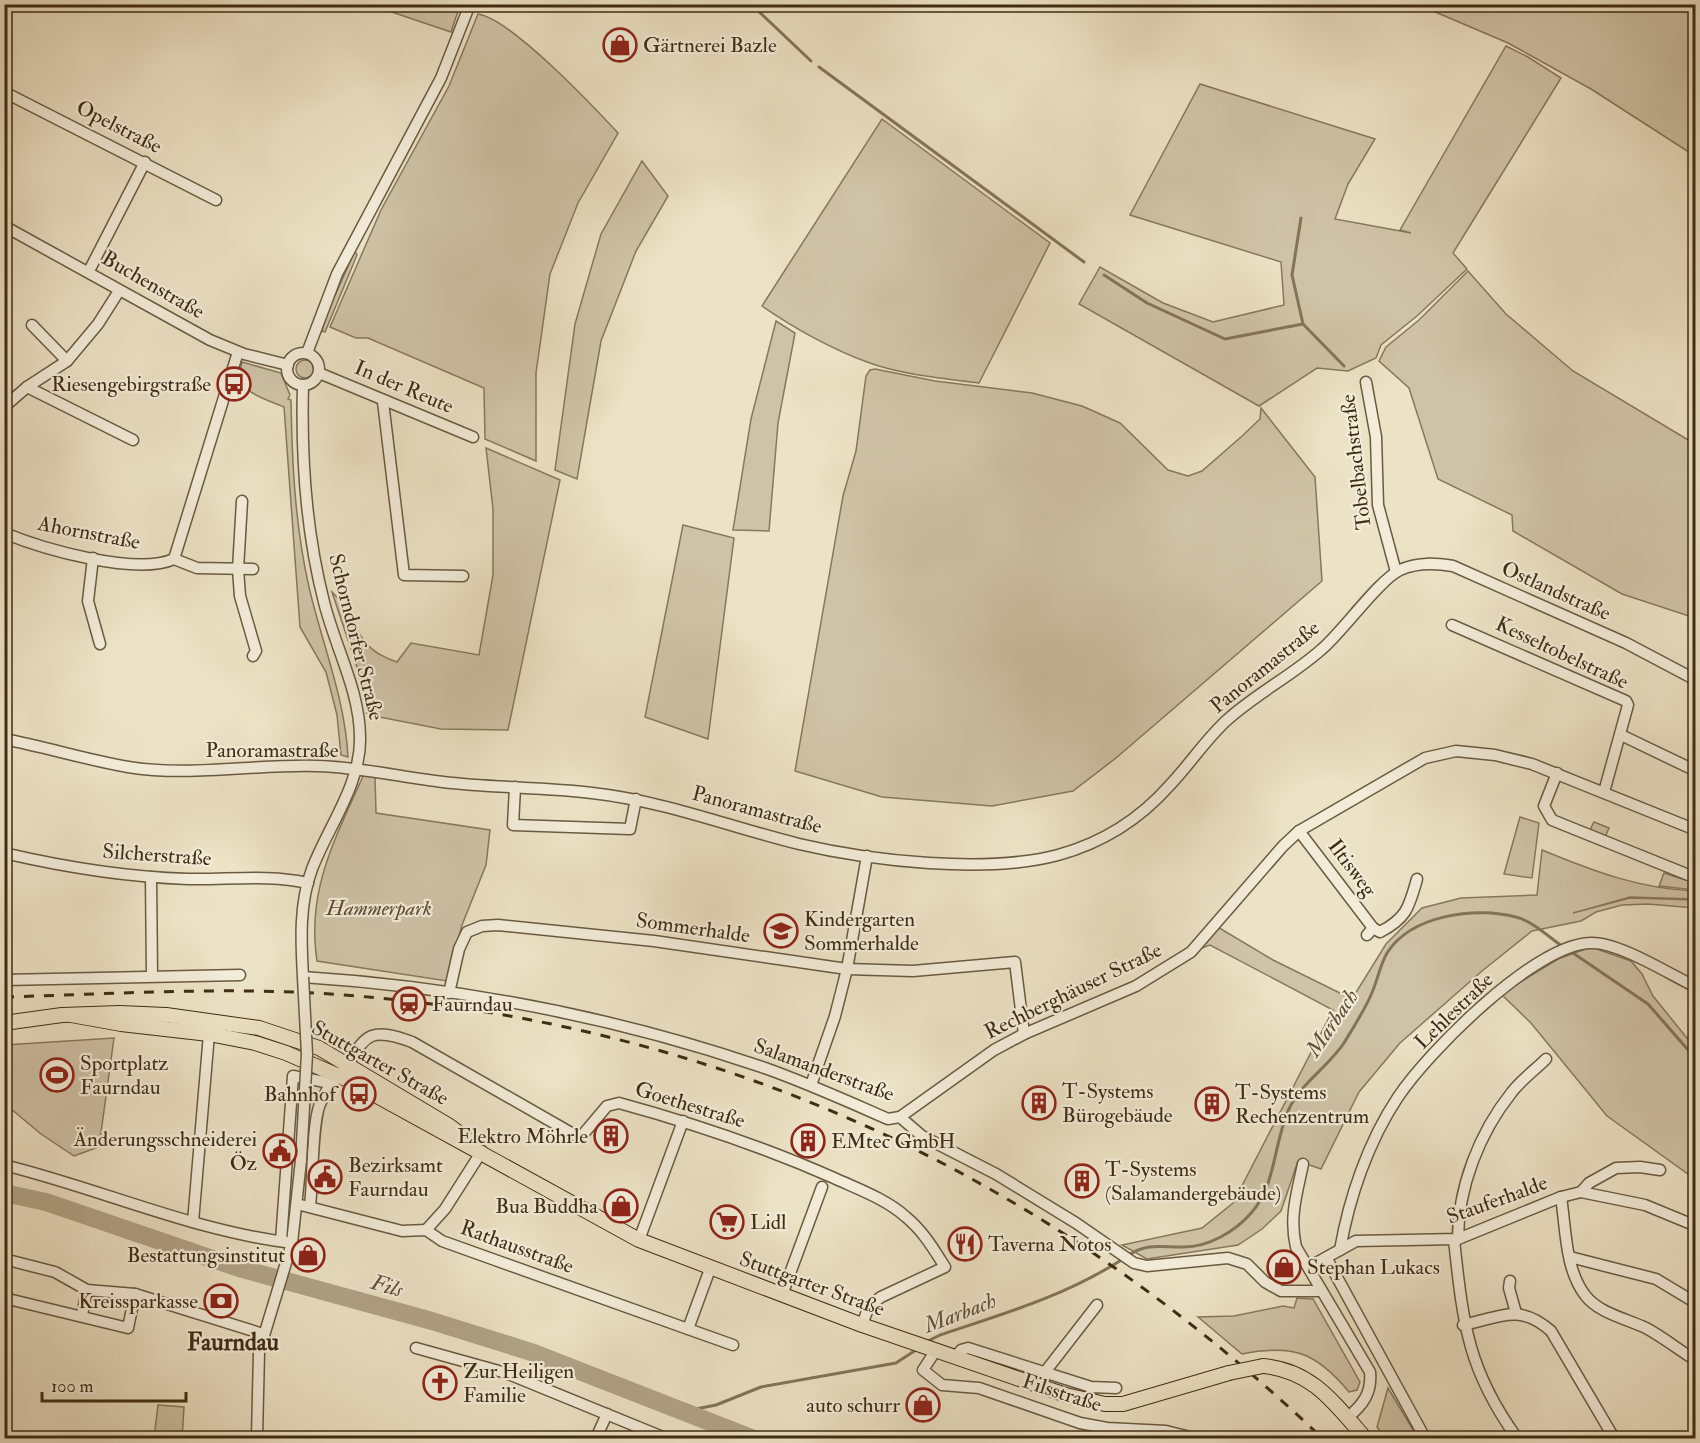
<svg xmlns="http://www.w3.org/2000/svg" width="1700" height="1443" viewBox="0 0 1700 1443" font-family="'IM FELL Double Pica',serif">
	<rect width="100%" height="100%" fill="#ece2c5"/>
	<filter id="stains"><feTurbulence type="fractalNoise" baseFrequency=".00333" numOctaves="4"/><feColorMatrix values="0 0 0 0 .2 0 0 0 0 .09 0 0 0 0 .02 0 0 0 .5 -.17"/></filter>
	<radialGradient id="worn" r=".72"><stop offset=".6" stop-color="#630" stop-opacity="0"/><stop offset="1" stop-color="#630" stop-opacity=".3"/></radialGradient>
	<g fill="#cfc3a7" stroke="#87785d" stroke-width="1.5">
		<polygon points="371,5 460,4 460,5 451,32"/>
		<polygon points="1419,5 1695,5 1695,156 1591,89 1508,43"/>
		<path d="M478 14C511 19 593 106 618 133L578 203 550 274 536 373V461L485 439 484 388 368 338H356L330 327 381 210 449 86Z"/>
		<polygon points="1506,46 1528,57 1561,78 1453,253 1467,269 1417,316 1381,345 1376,358 1348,371 1317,368 1259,406 1079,304 1100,267 1163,303 1213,322 1284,305 1281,262 1130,215 1200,84 1375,139 1348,184 1335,219 1411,233 1400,230"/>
		<path d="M882 119 1050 243 979 383C942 378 902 375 867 362 830 348 794 328 762 306Z"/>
		<polygon points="642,161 668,196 636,251 601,341 577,479 555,470 575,324 601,234"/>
		<polygon points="355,251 357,255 325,332 322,331 327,313"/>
		<polygon points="1468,271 1506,314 1573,371 1695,444 1695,618 1622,594 1513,531 1512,515 1438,479 1409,388 1379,361 1386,347 1419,320"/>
		<polygon points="776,321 795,333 778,423 769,531 733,530 751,419"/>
		<circle cx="305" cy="369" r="9"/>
		<path d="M242 362 281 373 290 395 288 399 291 400C292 462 295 526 309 587 322 644 345 698 348 757L341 755 337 715 326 672 300 627 284 407C262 397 233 393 242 362Z"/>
		<polygon points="875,369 935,381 1032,393 1082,406 1120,423 1168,470 1188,476 1202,471 1241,437 1260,419 1261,408 1315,477 1322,581 1116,758 1073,791 992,806 882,797 795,771 843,496 856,451 866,376 870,370"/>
		<path d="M486 448 560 480 508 730 441 729 374 716V711L367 713 365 691 332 592C361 618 350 647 397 662L411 643 479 655 493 575V509Z"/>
		<polygon points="683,525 734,538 708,739 645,717"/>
		<path d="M364 774 375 777 376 813 490 830 486 865 462 925 447 981 317 961C306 890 336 837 364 774Z"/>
		<polygon points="1520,817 1539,823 1532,878 1504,874"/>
		<polygon points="1594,822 1609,828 1605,837 1590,830"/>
		<path d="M1542 850C1593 871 1640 889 1695 891V899L1630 897 1573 913 1630 898 1695 900V908L1648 904 1622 905 1596 912 1581 921 1532 931 1482 971 1400 1043 1359 1092 1321 1169 1298 1161 1281 1211 1262 1229 1238 1245 1147 1259 1122 1245 1202 1228 1233 1203 1333 1010 1210 945 1191 952 1216 926 1273 960 1352 999 1386 944 1422 908 1461 898 1537 895Z"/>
		<polygon points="1664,873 1695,883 1695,890 1659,886"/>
		<polygon points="1591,947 1631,961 1642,974 1653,996 1695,1048 1695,1179 1607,1116 1531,1023 1501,994 1558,959"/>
		<polygon points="114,1038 99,1147 74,1156 41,1134 5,1104 5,1045"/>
		<path d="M1297 1298 1313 1299 1360 1382 1357 1390 1349 1392C1316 1352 1293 1344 1242 1354L1198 1317 1234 1316 1283 1306 1294 1308Z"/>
		<polygon points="1388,1388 1418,1438 1385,1438 1377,1427"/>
		<polygon points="158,1405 184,1407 182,1438 154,1438"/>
	</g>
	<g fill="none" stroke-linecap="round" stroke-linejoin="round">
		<g stroke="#837459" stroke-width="3">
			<polyline points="751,4 811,61"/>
			<polyline points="819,67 1084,262"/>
			<polyline points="1301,218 1292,275 1303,324"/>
			<polyline points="1104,275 1147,303 1225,339 1303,324 1344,366"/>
			<polyline points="1570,951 1648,1004 1696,1059"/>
			<path d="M1129 1255C1147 1243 1161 1247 1181 1247 1208 1248 1236 1231 1252 1212 1276 1185 1274 1141 1289 1109 1301 1083 1328 1067 1344 1043 1353 1028 1364 1011 1371 995 1377 982 1380 965 1387 953 1411 915 1476 906 1516 917 1532 921 1549 937 1562 946"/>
			<path d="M926 1342 940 1335C1006 1313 1065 1296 1123 1259"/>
			<polyline points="681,1412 716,1405 761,1387 896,1363 919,1348"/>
		</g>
		<polyline stroke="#b1a488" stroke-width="18" points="4,1193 46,1202 239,1268 432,1321 531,1352 751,1438"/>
		<defs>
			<g id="minor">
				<polyline points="4,92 216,200"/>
				<polyline points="4,226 210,340 244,354 288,365"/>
				<polyline points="89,271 145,162"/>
				<polyline points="32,325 67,361"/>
				<polyline points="307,353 337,274 441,78 470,4"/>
				<circle cx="303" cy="369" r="16"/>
				<polyline points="319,373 473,437"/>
				<polyline points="1366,382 1376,437 1378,505 1396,572"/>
				<path d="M303 385C301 457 306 532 324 602 335 647 360 691 360 738 361 784 328 827 312 869 299 904 301 940 303 977 458 987 615 1017 762 1067 805 1082 847 1101 888 1119L900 1117"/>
				<polyline points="27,387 133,440"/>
				<polyline points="383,402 404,575 463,576"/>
				<polyline points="4,407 27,387 67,361 98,324 119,291"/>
				<polyline points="242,501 238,569 240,596 256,651 253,656"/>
				<path d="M4 533C43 549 136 576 174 559L197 568 253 569"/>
				<polyline points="93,558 88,601 100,644"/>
				<polyline points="174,559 238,352"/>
				<polyline points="1452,625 1626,701 1628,705 1604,792"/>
				<polyline points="1621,735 1696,771"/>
				<path d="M4 739C46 747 87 760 128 767 190 777 255 764 317 766 359 767 401 777 443 782 492 788 543 787 592 793 664 801 730 827 799 844 871 861 987 874 1058 855 1102 843 1140 819 1170 785 1190 764 1206 739 1227 720 1257 693 1293 675 1322 649 1343 631 1379 580 1400 570 1417 562 1435 563 1453 566L1626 643 1696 680"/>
				<polyline points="1557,773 1544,806 1552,820 1696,878"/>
				<polyline points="515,787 513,825 630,829 636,799"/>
				<polyline points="1299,831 1373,928"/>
				<path d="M4 853C64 867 126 877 188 879 227 880 269 874 308 883"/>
				<polyline points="151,877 152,976"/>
				<path d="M1367 935 1373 928 1380 932C1407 918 1409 907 1417 879"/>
				<polyline points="4,980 240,975"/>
				<polyline points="449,993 459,949 467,932 482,926 498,925 654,941 847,969 913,971 1015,962 1024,1034"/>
				<polyline points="811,1085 835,1016 847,969 867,856"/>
				<polyline points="900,1117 994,1050 1024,1034 1136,986 1191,952 1283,846 1299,831 1425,758 1456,751 1495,755 1532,764 1696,830"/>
				<polyline points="900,1117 922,1136 996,1174 1076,1223 1134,1263 1147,1266 1228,1258 1247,1264 1265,1282 1281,1291 1321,1291"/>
				<path d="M1303 1164C1297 1193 1289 1217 1296 1247L1370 1372C1372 1393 1363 1405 1347 1418"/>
				<path d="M4 1165C101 1189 193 1231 292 1243"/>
				<polyline points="1581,1192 1645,1205 1696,1226"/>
				<path d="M1561 1197C1566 1229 1565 1269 1585 1295 1598 1313 1627 1319 1646 1328 1661 1336 1675 1347 1689 1356"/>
				<polyline points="297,1204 402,1231 426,1230 442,1241 688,1329"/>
				<path d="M310 1206C313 1181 312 1123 320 1104 323 1098 327 1089 331 1083 334 1080 339 1078 341 1075 365 1039 364 1024 412 1042L580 1138 607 1106 619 1103C692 1123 764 1147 834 1178 858 1189 886 1199 906 1217 923 1231 933 1248 945 1267L881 1297 869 1306 862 1325"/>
				<polyline points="193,1222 209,1034"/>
				<polyline points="426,1230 445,1209 482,1151"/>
				<path d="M1458 1239C1458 1188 1479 1133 1512 1092 1521 1080 1535 1070 1546 1059"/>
				<polyline points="639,1240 683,1121"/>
				<path d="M1454 1240C1463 1322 1467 1369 1517 1438"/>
				<polyline points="281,1241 293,1076 331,1083"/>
				<path d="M1340 1250C1349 1198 1368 1142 1398 1097 1428 1052 1535 944 1591 943 1619 942 1669 974 1696 987"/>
				<polyline points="1570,1257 1656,1279 1696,1303"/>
				<polyline points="4,1259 55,1272 87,1290 135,1294 263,1334"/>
				<polyline points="1327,1259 1425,1438"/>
				<polyline points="1309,1267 1356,1241 1458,1239 1561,1197 1581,1192 1589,1183 1616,1168 1640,1167 1660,1170"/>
				<polyline points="710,1269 688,1329 733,1345"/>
				<polyline points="1510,1281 1509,1288 1516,1313"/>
				<polyline points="782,1295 822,1187"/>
				<polyline points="4,1298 128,1328 135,1294"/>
				<polyline points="82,1315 87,1290"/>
				<path d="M1463 1325C1501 1317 1519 1303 1551 1331L1614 1438"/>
				<polyline points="416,1348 506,1373 665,1438"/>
				<polyline points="936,1350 923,1370 942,1385 979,1388 1080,1423 1107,1428 1166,1431 1194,1438"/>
				<polyline points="956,1357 961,1350 968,1348 1091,1387 1116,1388"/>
				<polyline points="1045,1372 1097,1305"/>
				<polyline points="257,1436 259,1352 292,1243 301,1160"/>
				<polyline points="596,1438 607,1414"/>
			</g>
			<g id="major">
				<polyline points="71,1015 121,1024 209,1034 255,1043 286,1053 348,1080 639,1240 862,1325 1066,1395 1105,1404 1123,1404 1229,1373"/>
				<polyline points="4,1023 62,1015 120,1013 166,1015 259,1028 319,1048 448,1125 471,1142"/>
				<path d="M1263 1366C1312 1370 1335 1404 1365 1438"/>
			</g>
		</defs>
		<use href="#minor" stroke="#6a5a40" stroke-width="13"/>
		<use href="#major" stroke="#3f2c13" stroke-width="16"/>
		<use href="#minor" stroke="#f3ecd9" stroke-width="10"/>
		<use href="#major" stroke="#ece2c5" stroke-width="14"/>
		<path stroke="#3f2c13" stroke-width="3" stroke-dasharray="10 10" stroke-linecap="butt" d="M4 997C117 994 231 986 344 995 725 1024 1047 1176 1322 1438"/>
		<defs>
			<polyline id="minor-bridge" points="301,1160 307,1054 303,977"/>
			<polyline id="major-bridge" points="1229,1373 1263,1366"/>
		</defs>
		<use href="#minor-bridge" stroke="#6a5a40" stroke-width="13" stroke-linecap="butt"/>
		<use href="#major-bridge" stroke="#3f2c13" stroke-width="16" stroke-linecap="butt"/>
		<use href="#minor-bridge" stroke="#f3ecd9" stroke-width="10"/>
		<use href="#major-bridge" stroke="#ece2c5" stroke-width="14"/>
	</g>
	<defs>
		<symbol id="shop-ring" viewBox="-11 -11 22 22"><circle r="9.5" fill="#f3ecd9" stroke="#8f2418" stroke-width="1.5"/><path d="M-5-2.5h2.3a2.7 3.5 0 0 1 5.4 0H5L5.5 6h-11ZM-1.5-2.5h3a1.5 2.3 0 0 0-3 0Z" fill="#8f2418"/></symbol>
		<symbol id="bus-ring" viewBox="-11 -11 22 22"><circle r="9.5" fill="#f3ecd9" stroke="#8f2418" stroke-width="1.5"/><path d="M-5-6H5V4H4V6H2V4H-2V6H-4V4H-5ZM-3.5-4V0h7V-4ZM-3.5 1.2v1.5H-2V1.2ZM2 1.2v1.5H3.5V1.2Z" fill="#8f2418"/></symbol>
		<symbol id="school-ring" viewBox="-11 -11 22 22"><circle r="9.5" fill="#f3ecd9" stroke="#8f2418" stroke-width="1.5"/><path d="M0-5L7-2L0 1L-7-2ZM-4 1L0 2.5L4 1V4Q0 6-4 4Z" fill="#8f2418"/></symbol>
		<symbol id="station-ring" viewBox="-11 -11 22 22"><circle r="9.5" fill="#f3ecd9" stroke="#8f2418" stroke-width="1.5"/><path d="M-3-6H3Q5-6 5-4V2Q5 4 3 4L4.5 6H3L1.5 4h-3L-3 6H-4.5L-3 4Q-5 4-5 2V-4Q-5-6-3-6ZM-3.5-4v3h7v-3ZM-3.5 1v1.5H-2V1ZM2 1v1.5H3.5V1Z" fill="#8f2418"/></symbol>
		<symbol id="stadium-ring" viewBox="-11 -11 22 22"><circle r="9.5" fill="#f3ecd9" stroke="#8f2418" stroke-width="1.5"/><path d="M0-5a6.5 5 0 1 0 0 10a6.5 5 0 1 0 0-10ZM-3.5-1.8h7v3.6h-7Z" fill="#8f2418"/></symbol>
		<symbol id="building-ring" viewBox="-11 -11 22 22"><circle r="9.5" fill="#f3ecd9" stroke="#8f2418" stroke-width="1.5"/><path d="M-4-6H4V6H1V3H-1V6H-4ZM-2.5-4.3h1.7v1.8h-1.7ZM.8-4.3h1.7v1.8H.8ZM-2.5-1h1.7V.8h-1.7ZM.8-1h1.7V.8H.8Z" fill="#8f2418"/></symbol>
		<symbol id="civic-ring" viewBox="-11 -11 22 22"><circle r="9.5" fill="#f3ecd9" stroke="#8f2418" stroke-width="1.5"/><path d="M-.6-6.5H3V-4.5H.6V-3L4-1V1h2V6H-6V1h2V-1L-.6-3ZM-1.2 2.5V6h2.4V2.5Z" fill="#8f2418"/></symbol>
		<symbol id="supermarket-ring" viewBox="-11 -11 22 22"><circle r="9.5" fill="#f3ecd9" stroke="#8f2418" stroke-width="1.5"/><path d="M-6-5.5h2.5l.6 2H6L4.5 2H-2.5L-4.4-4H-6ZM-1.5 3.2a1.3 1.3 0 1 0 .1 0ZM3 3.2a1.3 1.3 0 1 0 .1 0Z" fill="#8f2418"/></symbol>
		<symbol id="restaurant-ring" viewBox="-11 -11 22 22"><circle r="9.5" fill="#f3ecd9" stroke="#8f2418" stroke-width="1.5"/><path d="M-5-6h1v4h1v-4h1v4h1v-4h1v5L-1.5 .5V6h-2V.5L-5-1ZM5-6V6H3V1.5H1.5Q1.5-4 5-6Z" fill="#8f2418"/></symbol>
		<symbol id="bank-ring" viewBox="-11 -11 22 22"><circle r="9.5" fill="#f3ecd9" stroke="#8f2418" stroke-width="1.5"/><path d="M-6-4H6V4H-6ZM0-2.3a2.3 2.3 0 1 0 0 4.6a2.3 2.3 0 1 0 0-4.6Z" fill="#8f2418"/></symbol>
		<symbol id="church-ring" viewBox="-11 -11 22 22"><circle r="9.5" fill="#f3ecd9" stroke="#8f2418" stroke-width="1.5"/><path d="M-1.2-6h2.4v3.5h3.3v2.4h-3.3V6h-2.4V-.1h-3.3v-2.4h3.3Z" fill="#8f2418"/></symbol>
	</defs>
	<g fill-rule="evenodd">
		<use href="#shop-ring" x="601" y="26" width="38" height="38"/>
		<use href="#bus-ring" x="215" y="365" width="38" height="38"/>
		<use href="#school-ring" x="762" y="912" width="38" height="38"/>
		<use href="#station-ring" x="390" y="985" width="38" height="38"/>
		<use href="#stadium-ring" x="38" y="1056" width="38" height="38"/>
		<use href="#bus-ring" x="340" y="1075" width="38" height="38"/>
		<use href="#building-ring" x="1020" y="1084" width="38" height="38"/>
		<use href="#building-ring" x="1193" y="1085" width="38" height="38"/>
		<use href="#building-ring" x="592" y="1117" width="38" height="38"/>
		<use href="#building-ring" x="789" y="1122" width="38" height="38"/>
		<use href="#civic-ring" x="261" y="1132" width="38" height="38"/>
		<use href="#civic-ring" x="306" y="1158" width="38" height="38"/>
		<use href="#building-ring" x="1063" y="1162" width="38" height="38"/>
		<use href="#shop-ring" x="602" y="1187" width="38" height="38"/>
		<use href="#supermarket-ring" x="708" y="1203" width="38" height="38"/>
		<use href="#restaurant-ring" x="946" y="1225" width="38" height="38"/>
		<use href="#shop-ring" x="289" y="1236" width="38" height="38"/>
		<use href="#shop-ring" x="1265" y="1248" width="38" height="38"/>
		<use href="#bank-ring" x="202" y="1282" width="38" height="38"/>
		<use href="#church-ring" x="421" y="1364" width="38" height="38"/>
		<use href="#shop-ring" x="904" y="1386" width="38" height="38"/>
	</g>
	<g text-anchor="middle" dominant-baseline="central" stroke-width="4.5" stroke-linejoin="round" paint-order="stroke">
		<g font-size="21" fill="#3f2c13" stroke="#f3ecd9" text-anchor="start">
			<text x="643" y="45">Gärtnerei Bazle</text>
			<text x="211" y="384" text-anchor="end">Riesengebirgstraße</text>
			<text x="804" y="919">Kindergarten<tspan x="804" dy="24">Sommerhalde</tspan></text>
			<text x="432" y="1004">Faurndau</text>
			<text x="80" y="1063">Sportplatz<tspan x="80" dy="24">Faurndau</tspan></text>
			<text x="1062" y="1091">T-Systems<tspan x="1062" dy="24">Bürogebäude</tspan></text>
			<text x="1235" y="1092">T-Systems<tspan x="1235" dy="24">Rechenzentrum</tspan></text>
			<text x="336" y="1094" text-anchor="end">Bahnhof</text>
			<text x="588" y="1136" text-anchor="end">Elektro Möhrle</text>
			<text x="257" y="1139" text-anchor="end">Änderungsschneiderei<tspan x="257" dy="24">Öz</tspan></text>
			<text x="831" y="1141">EMtec GmbH</text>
			<text x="348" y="1165">Bezirksamt<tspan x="348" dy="24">Faurndau</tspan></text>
			<text x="1105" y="1169">T-Systems<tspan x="1105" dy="24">(Salamandergebäude)</tspan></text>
			<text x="598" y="1206" text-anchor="end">Bua Buddha</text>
			<text x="750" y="1222">Lidl</text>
			<text x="988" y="1244">Taverna Notos</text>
			<text x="285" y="1255" text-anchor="end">Bestattungsinstitut</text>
			<text x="1307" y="1267">Stephan Lukacs</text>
			<text x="198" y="1301" text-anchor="end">Kreissparkasse</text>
			<text x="463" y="1371">Zur Heiligen<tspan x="463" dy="24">Familie</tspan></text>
			<text x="900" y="1405" text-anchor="end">auto schurr</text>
		</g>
		<g font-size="21" fill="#3f2c13" stroke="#f3ecd9">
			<text transform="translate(119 127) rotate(27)">Opelstraße</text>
			<text transform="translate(153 285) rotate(30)">Buchenstraße</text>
			<text transform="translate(404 387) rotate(23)">In der Reute</text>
			<text transform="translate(1356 462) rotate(-97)">Tobelbachstraße</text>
			<text transform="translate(89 533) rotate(11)">Ahornstraße</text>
			<text transform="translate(1556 591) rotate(24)">Ostlandstraße</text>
			<text transform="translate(356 637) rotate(76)">Schorndorfer Straße</text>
			<text transform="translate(1562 653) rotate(25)">Kesseltobelstraße</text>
			<text transform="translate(1265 667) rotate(-39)">Panoramastraße</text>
			<text x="272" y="750">Panoramastraße</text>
			<text transform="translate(757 810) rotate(15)">Panoramastraße</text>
			<text transform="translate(157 855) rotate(4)">Silcherstraße</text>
			<text transform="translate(1352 868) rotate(53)">Iltisweg</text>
			<text transform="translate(693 928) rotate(8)">Sommerhalde</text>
			<text transform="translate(1073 991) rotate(-26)">Rechberghäuser Straße</text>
			<text transform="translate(1454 1011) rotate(-44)">Lehlestraße</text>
			<text transform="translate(380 1063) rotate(29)">Stuttgarter Straße</text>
			<text transform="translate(824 1070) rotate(20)">Salamanderstraße</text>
			<text transform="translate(690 1105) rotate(17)">Goethestraße</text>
			<text transform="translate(1497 1200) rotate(-20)">Stauferhalde</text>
			<text transform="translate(517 1247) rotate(20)">Rathausstraße</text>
			<text transform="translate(812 1284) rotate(20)">Stuttgarter Straße</text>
			<text transform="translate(1062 1393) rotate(18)">Filsstraße</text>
		</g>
		<g font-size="21" font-style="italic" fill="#5c4a31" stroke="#f3ecd9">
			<text x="379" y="908">Hammerpark</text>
		</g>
		<g font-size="22" font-style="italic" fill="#615036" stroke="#f3ecd9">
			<text transform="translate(1332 1023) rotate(-56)">Marbach</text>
			<text transform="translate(387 1286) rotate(16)">Fils</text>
			<text transform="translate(960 1313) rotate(-21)">Marbach</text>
		</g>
		<g font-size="24" font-weight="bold" fill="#3f2c13" stroke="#f3ecd9">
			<text x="233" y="1342">Faurndau</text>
		</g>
	</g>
	<rect width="1700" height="1443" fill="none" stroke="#ece2c5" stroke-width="24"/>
	<rect x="6" y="6" width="1688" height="1431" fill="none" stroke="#3f2c13" stroke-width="3"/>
	<rect x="12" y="12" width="1676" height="1419" fill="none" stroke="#3f2c13" stroke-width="1.5"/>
	<path d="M42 1392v9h144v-9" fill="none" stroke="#3f2c13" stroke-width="3"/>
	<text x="51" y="1392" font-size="18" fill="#3f2c13" stroke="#f3ecd9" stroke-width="4.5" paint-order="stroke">100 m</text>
	<rect width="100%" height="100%" filter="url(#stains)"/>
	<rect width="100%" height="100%" fill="url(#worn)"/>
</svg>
